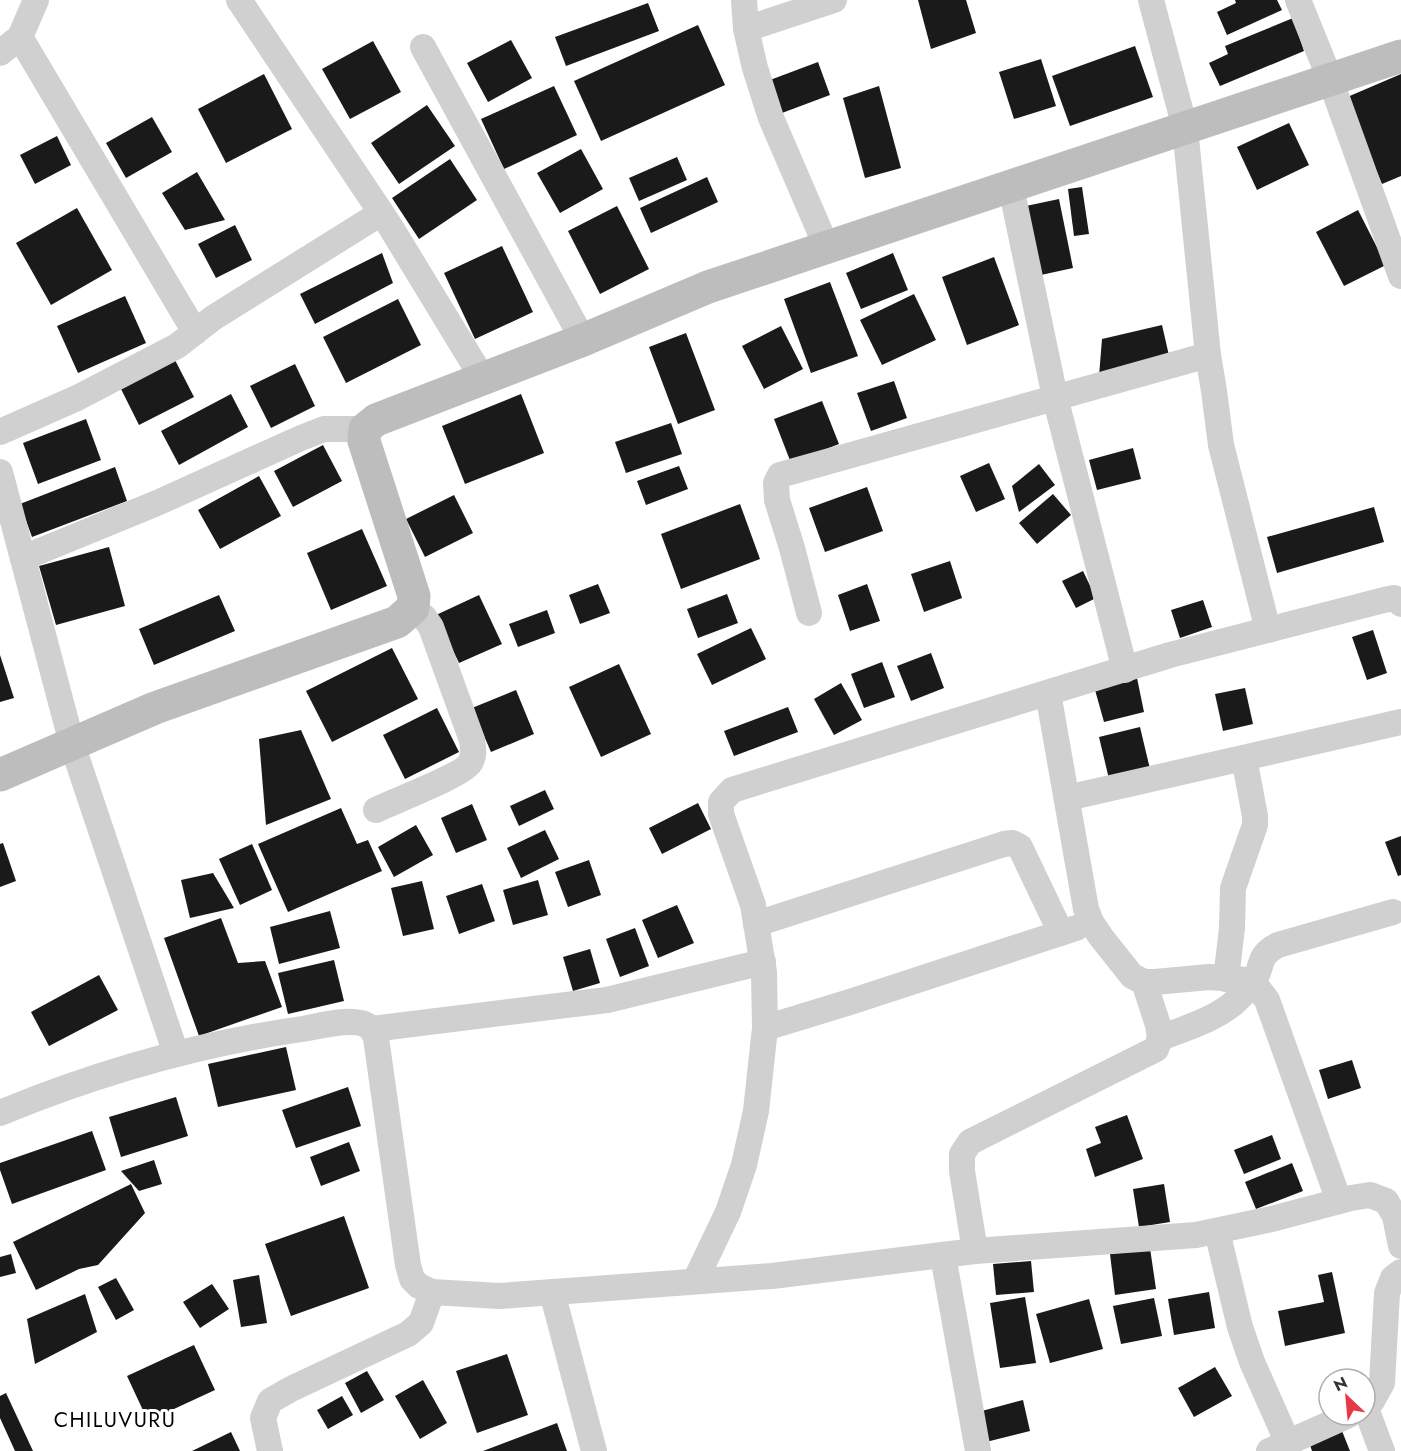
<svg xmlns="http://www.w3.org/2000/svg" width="1401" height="1451" viewBox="0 0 1401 1451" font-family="Jost,sans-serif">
	<rect width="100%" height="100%" fill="#fff"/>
	<g fill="#1a1a1a">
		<polygon points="918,0 966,0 976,33 931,49"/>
		<polygon points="1235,0 1277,0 1282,10 1227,35 1217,12 1236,3"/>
		<polygon points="648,3 659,31 566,66 555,37"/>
		<polygon points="1293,18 1304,51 1220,86 1209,63 1228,54 1225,46"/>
		<polygon points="698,25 725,85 601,141 574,81"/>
		<polygon points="511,40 532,78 488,102 467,63"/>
		<polygon points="373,41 401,92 350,119 322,69"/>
		<polygon points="1135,46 1153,97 1070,126 1052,76"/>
		<polygon points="1041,59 1056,106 1014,119 999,72"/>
		<polygon points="818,62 830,95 782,113 770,80"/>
		<polygon points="264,74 292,129 226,163 198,109"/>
		<polygon points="1401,74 1401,176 1382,184 1345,98"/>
		<polygon points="554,86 577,135 504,169 481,119"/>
		<polygon points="879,86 901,168 865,178 843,98"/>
		<polygon points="427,105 455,146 399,184 371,143"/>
		<polygon points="152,117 172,152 126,178 106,143"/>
		<polygon points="1289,123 1309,165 1257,190 1237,147"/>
		<polygon points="57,136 71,165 35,184 20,155"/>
		<polygon points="581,149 603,189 560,213 537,173"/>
		<polygon points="677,157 687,180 639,201 629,178"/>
		<polygon points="450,159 477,200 419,239 392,198"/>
		<polygon points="197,172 225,220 185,230 162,193"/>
		<polygon points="707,177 718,202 651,233 640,208"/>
		<polygon points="1082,187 1089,234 1074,236 1068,189"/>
		<polygon points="1059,199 1073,268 1041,275 1026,206"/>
		<polygon points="617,206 649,269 600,294 568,231"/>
		<polygon points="77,208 112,270 51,305 16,243"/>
		<polygon points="1358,210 1386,265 1344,286 1316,232"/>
		<polygon points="235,225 252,260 216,278 198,244"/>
		<polygon points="502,246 533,312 475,339 444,273"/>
		<polygon points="382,253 393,283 315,324 300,294"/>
		<polygon points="893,253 908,290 861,309 846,273"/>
		<polygon points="994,257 1019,325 967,345 942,277"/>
		<polygon points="830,282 858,356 811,373 784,299"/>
		<polygon points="914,294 936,340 882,365 860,320"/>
		<polygon points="125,296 146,343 78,373 57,326"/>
		<polygon points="398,299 421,345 346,383 323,337"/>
		<polygon points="1162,325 1170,360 1099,376 1102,339"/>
		<polygon points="781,326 803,369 764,389 742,346"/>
		<polygon points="686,333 715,410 678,424 649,347"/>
		<polygon points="175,360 194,397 139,425 120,387"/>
		<polygon points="295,364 315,406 271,428 250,386"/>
		<polygon points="894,381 907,418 871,431 857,393"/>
		<polygon points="231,394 248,427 179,465 161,431"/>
		<polygon points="521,394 544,453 465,484 442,426"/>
		<polygon points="822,401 839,444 791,463 774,419"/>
		<polygon points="86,419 101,460 38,484 23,443"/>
		<polygon points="671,423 682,454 626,473 615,442"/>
		<polygon points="323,445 342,481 293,507 274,471"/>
		<polygon points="1133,448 1141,479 1097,490 1089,460"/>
		<polygon points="989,463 1005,499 976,512 960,476"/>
		<polygon points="1039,464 1055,485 1019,512 1012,486"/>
		<polygon points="679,466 688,489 646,505 637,481"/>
		<polygon points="115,467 127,501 32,537 20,504"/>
		<polygon points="259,476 281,516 220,549 198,510"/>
		<polygon points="867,487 883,531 825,552 809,508"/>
		<polygon points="1053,494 1071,515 1037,544 1019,523"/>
		<polygon points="454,495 473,533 425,557 406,519"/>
		<polygon points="740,504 760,559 681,589 661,534"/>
		<polygon points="1374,507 1384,542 1277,573 1267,537"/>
		<polygon points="362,529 387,586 331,610 307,553"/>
		<polygon points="109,547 125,606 56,625 39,566"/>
		<polygon points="950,561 962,598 924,612 911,574"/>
		<polygon points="1083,571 1096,598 1076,608 1062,581"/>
		<polygon points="598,584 610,613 580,624 569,595"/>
		<polygon points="867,584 880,621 850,631 838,595"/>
		<polygon points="727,594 738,623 698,638 687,609"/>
		<polygon points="219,595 235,631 154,665 139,629"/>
		<polygon points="479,595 502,644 459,663 436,615"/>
		<polygon points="1203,600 1212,627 1180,638 1171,610"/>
		<polygon points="547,610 555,633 518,647 509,624"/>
		<polygon points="751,628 766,659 712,685 697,654"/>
		<polygon points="1373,630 1387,673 1367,680 1352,637"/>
		<polygon points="392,648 418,699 332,742 306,691"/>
		<polygon points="931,653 944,688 911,701 897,666"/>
		<polygon points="0,655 14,698 0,702"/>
		<polygon points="882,662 895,697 864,708 851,674"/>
		<polygon points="619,664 651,734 601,757 569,687"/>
		<polygon points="1137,678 1144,712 1104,722 1095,690"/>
		<polygon points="841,683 862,720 834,735 814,699"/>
		<polygon points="1245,688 1253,724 1223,731 1215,694"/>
		<polygon points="516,690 534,734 491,752 472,708"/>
		<polygon points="788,707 798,732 734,756 724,731"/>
		<polygon points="437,708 459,752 405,779 383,735"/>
		<polygon points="1140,727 1150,769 1109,779 1099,737"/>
		<polygon points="301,730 331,799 266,825 259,739"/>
		<polygon points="545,790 554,809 519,826 510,806"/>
		<polygon points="698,803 711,829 662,854 649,828"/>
		<polygon points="472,804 487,840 456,853 441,818"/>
		<polygon points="341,808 357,844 368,840 382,871 288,912 258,844"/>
		<polygon points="416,825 433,855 394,877 378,847"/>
		<polygon points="545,830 559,859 521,878 507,848"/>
		<polygon points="1401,836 1401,875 1398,876 1385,842"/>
		<polygon points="3,843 16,881 0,887 0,844"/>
		<polygon points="252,844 272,890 240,905 219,859"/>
		<polygon points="589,860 601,895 568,907 555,872"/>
		<polygon points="213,873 234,908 190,918 181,880"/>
		<polygon points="538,880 548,915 513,925 503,890"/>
		<polygon points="422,881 434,929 403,936 391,888"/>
		<polygon points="482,884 495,921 459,934 446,896"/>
		<polygon points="677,905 694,943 658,958 642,920"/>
		<polygon points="330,911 340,948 279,964 270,927"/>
		<polygon points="221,918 238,963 265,961 282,1007 199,1036 164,938"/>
		<polygon points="635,928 649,966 620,977 606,939"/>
		<polygon points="590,949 600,983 573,991 563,957"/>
		<polygon points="334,960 344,1001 288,1014 278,973"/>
		<polygon points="99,975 118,1010 49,1046 31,1012"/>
		<polygon points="286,1047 296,1090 218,1107 208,1064"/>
		<polygon points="1352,1060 1361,1088 1328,1099 1319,1070"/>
		<polygon points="348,1087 361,1126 296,1148 282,1110"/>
		<polygon points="176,1097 188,1136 121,1157 109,1117"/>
		<polygon points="1127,1115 1143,1159 1095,1177 1086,1149 1101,1143 1095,1127"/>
		<polygon points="92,1131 106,1170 12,1204 0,1170 0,1163"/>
		<polygon points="1272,1135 1281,1159 1244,1174 1234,1150"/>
		<polygon points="349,1142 360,1171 321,1186 310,1157"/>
		<polygon points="154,1160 162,1184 139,1191 121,1171"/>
		<polygon points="1292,1163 1303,1191 1256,1209 1245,1182"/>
		<polygon points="131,1184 145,1213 98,1265 79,1269 36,1290 13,1242"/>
		<polygon points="1164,1184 1170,1222 1139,1227 1133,1189"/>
		<polygon points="344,1216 369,1288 291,1316 265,1244"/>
		<polygon points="1150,1248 1156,1289 1115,1295 1110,1254"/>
		<polygon points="11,1254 16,1273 0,1277 0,1257"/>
		<polygon points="1031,1261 1034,1292 996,1295 993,1264"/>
		<polygon points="1332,1272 1345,1333 1285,1346 1278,1311 1324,1302 1318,1275"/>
		<polygon points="259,1275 267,1323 241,1327 233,1280"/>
		<polygon points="116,1278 134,1310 116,1320 98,1287"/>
		<polygon points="212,1284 229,1309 200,1328 183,1302"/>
		<polygon points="1209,1292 1215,1328 1174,1335 1168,1299"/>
		<polygon points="85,1294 97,1332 35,1364 27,1319"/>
		<polygon points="1025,1297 1036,1363 1000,1368 990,1303"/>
		<polygon points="1154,1298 1162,1336 1121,1344 1113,1306"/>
		<polygon points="1089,1299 1103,1349 1050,1363 1036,1314"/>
		<polygon points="194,1345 215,1390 148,1421 127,1376"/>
		<polygon points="507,1354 528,1415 477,1433 456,1371"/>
		<polygon points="1215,1367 1232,1396 1194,1417 1178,1388"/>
		<polygon points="367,1371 384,1400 361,1413 345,1383"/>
		<polygon points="423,1380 447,1423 420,1439 395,1396"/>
		<polygon points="6,1393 33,1451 15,1451 0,1418 0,1396"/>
		<polygon points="342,1396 353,1415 328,1429 317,1410"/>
		<polygon points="1023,1400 1030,1431 986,1442 978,1412"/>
		<polygon points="557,1423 567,1451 483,1451"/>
		<polygon points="1342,1431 1350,1451 1312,1451 1310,1445"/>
		<polygon points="231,1432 240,1451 192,1451"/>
	</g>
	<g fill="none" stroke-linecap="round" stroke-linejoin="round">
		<g stroke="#d0d0d0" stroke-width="26">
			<polyline points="239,0 390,226 483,379"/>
			<polyline points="744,0 746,29 755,68 771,118 827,248"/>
			<polyline points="1151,0 1185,128 1208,355 1214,391 1221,445 1268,630"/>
			<polyline points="1298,0 1330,79 1401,276"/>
			<polyline points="746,29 834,0"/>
			<polyline points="20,37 195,332"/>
			<polyline points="423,47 583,340"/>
			<polyline points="0,53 20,37 36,0"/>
			<polyline points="1011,187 1055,397 1125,670"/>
			<polyline points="0,432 77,398 177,346 213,318 381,213"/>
			<polyline points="0,472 72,744 176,1054"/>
			<polyline points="23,558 157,503 301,438 324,429 365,429"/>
			<polyline points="809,613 792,548 777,500 776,483 780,475 1208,355"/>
			<polyline points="1048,693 1086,909 1091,922 1101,937 1132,976 1144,982 1155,982 1209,977 1246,980 1253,982 1267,1000 1339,1201"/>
			<polyline points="1067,798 1401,722"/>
			<path d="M376 810C392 802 463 775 470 763 475 755 473 748 472 740L431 627 424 617 413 608"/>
			<polyline points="756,924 1004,844 1012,843 1020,847 1061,933"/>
			<polyline points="1226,979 1232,928 1233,888 1255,825 1255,816 1244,758"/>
			<polyline points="765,1028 850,1002 1076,928"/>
			<polyline points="372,1029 607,1000 763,962"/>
			<path d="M1160 1038C1184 1029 1219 1018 1237 1000 1242 995 1249 989 1253 983 1264 966 1256 956 1278 945L1393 912"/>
			<path d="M0 1113C97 1073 198 1044 302 1029 319 1026 345 1019 361 1023 370 1025 373 1031 376 1038L408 1265 412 1279 419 1286 432 1292 499 1296 772 1276 975 1251 1196 1235 1272 1219 1351 1198 1370 1195 1386 1201 1395 1216 1401 1246"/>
			<polyline points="1217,1231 1240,1327 1252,1362 1288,1443"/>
			<polyline points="975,1251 962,1171 962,1154 970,1142 1156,1049 1160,1038 1158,1025 1144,982"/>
			<polyline points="943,1256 978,1451"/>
			<polyline points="695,1281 728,1212 744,1165 756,1111 765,1028 764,972 753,905 721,814 721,802 732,790 1170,655 1384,600 1394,598 1401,604"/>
			<polyline points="552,1292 594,1451"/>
			<polyline points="270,1451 263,1418 270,1401 291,1389 408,1334 421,1323 432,1292"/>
			<polyline points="1269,1451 1349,1415"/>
			<polyline points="1382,1451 1365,1406 1372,1401 1382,1383 1387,1293 1393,1278 1401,1272"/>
		</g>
		<polyline stroke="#bdbdbd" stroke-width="33" points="0,775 155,708 397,622 413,608 414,596 364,441 365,429 376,420 583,340 708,287 1401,56"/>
	</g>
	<g text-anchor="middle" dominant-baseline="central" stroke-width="6" stroke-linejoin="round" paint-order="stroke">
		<g font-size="21" letter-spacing="1.5" fill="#000" stroke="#fff">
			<text x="115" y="1420">CHILUVURU</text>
		</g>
	</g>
	<g transform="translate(1347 1397) rotate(334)"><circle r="28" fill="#ffffff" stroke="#adadad" stroke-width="1.5"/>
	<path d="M0-4.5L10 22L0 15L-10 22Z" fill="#e63946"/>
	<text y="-9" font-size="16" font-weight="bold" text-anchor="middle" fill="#333333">N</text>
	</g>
</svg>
